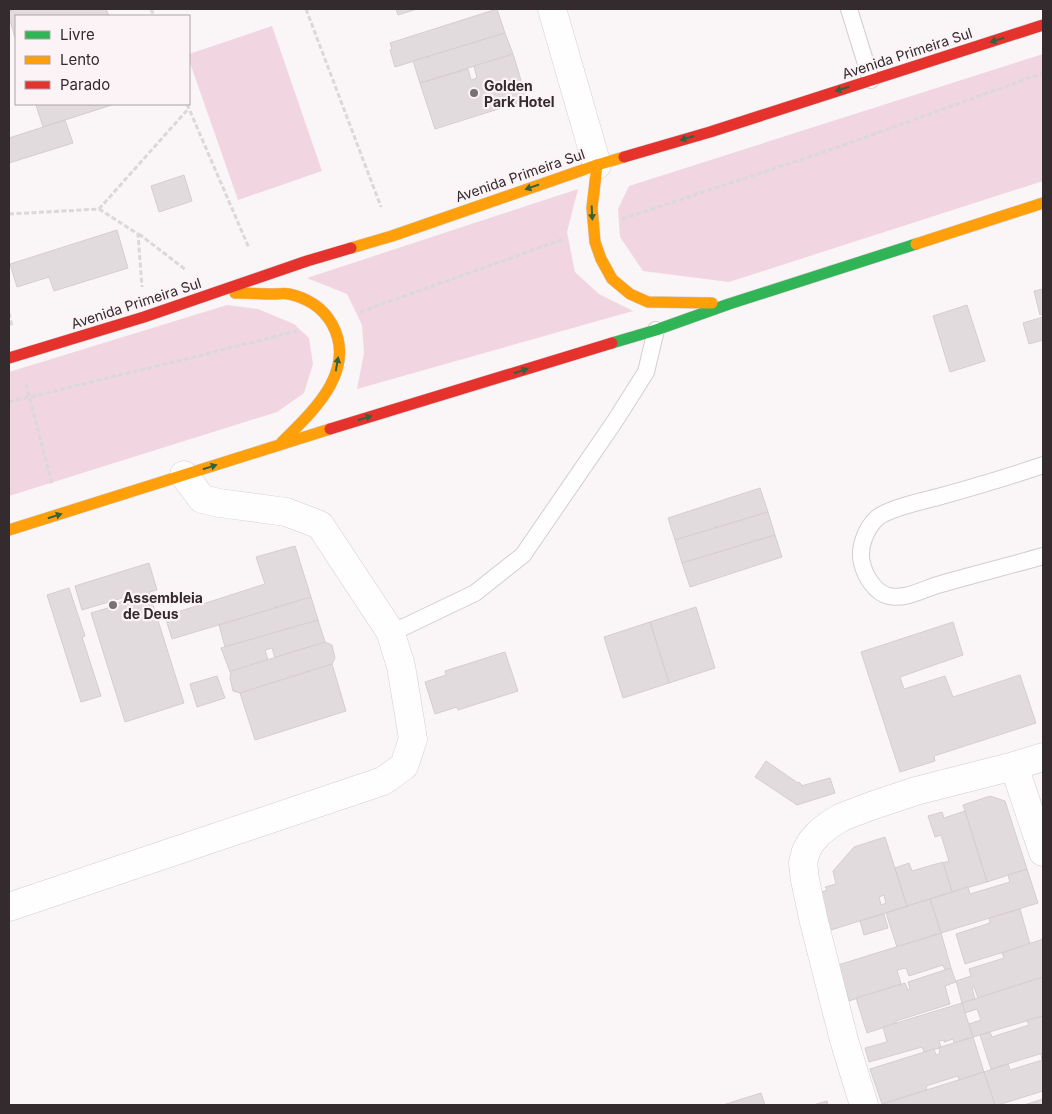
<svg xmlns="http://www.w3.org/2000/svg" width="1052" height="1114" viewBox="0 0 1052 1114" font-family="Inter,sans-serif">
	<rect width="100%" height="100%" fill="#faf5f7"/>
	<g fill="#f1d6e2">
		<polygon points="272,26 322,171 238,200 189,60 189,54"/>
		<polygon points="1043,54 1043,181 729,282 643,271 620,237 618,209 629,186"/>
		<polygon points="578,189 567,232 575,272 599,294 633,311 357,389 364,353 362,325 347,294 307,278"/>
		<polygon points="227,305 258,309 294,324 309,338 313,364 304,393 277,412 9,496 9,372"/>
	</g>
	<g fill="#e2dbde" stroke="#d5ced1" fill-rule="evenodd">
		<polygon points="18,9 106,9 109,16 16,16 16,41 9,17 9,11"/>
		<polygon points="396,9 417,9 398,15"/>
		<polygon points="497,9 505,33 395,67 390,50 392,49 390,43"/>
		<polygon points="505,33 513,54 420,83 413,61"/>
		<polygon points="513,54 527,100 435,129 420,83 468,69 471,80 477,78 474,66"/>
		<polygon points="39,104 115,104 43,127 36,105"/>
		<polygon points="65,120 73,143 9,163 9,138"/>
		<polygon points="184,175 192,201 159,212 151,186"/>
		<polygon points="117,230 128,268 54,291 49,277 17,287 10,264"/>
		<polygon points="1043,289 1043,314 1040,315 1034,291"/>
		<polygon points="967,305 985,361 950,372 933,316"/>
		<polygon points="1043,317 1043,340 1029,344 1023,323"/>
		<polygon points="760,488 768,512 675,540 668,518"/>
		<polygon points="768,512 775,535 682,563 675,540"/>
		<polygon points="775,535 782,557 690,587 682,563"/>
		<polygon points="295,546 311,597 172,639 165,616 265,584 256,557"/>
		<polygon points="149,563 157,590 149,592 184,703 125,722 91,613 111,607 111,605 129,599 129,600 134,599 132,595 82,610 75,586"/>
		<polygon points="69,588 85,636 82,637 101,696 81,702 47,595"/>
		<polygon points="311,597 318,620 225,647 219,625"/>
		<polygon points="696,607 715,668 669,683 650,622"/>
		<polygon points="318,620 325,642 275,658 272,648 265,650 268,660 230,672 221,648"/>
		<polygon points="650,622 669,683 623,698 604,637"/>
		<polygon points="953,622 963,655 900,677 904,689 945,676 953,697 1020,675 1036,723 934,756 935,761 900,772 861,652"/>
		<polygon points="325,642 332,645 335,658 332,664 240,693 233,691 230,678 231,671"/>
		<polygon points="505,652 518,691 458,710 457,707 435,714 425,682 446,675 445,671"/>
		<polygon points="332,664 346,711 255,740 240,693"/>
		<polygon points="217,676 225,698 197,707 190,684"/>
		<polygon points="766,761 798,783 799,782 802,785 801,786 830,778 835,793 797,805 755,777"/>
		<polygon points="990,796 1005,801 1027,869 987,882 963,805"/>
		<polygon points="965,811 987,882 952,892 943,863 949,861 941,835 935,837 928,816 942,812 944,818"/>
		<path d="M885 837 907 906 828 931 819 893 827 890 825 887 836 884 833 871 854 847ZM884 895 886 903 881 905 879 897Z"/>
		<polygon points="943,862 952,892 907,906 895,868 909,863 912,871"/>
		<polygon points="1027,869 1038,903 941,933 930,899 968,887 970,894 1010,882 1008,875"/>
		<polygon points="930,899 941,933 897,947 886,913"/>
		<polygon points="1020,909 1030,944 965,964 956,934 990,923 989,918"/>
		<polygon points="884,914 888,928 864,935 860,921"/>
		<polygon points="941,933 951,968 945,970 943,965 909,976 906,968 897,970 901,984 849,1001 838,965"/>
		<polygon points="1043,939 1043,977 978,998 974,987 972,988 975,999 962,1003 956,981 971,976 969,969 1004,958 1002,953"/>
		<polygon points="951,968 956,982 945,986 950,1004 896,1021 897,1023 867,1033 856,998 905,983 908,990 910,989 908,982"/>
		<polygon points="1043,977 1043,1016 973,1037 969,1024 981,1020 977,1009 965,1013 962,1003"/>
		<polygon points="962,1003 973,1037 954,1043 953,1039 944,1042 944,1040 939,1041 941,1047 939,1048 924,1052 922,1047 869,1062 865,1048 887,1042 883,1027"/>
		<polygon points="1043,1016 1043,1053 991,1069 980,1035 990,1032 992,1037 1029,1025 1027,1020"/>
		<polygon points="973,1037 984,1072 959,1080 958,1076 926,1086 927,1090 882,1104 870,1069 934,1049 936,1055 940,1053 939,1048 941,1047"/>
		<polygon points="1043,1053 1043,1091 998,1105 995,1105 984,1072 1008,1064 1010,1070 1042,1060 1041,1054"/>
		<polygon points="984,1072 995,1105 884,1105 883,1104 885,1103"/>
		<polygon points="761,1093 765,1105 723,1105"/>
		<polygon points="1043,1099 1043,1105 1024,1105"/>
		<polygon points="827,1101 828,1105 813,1105"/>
	</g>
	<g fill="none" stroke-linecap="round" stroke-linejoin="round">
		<defs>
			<g id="lane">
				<polyline points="849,9 871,80"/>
				<path d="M1043 465C1009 477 974 487 938 497 923 501 889 508 877 518 866 528 858 548 862 563 865 576 875 593 889 596 906 600 925 588 941 584 975 574 1009 566 1043 556"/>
				<polyline points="390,631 404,627 475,593 523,555 615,421 646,372 656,330"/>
			</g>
			<g id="street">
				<polyline points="552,9 597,165"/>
				<polyline points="1014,766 1043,852"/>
				<polyline points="9,907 383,781 404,766 413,739 401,666 390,631 320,525 286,512 219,503 202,499 184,475"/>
				<polyline points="864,1105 844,1040 814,922 805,880 803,863 806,851 811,842 819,833 829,825 842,817 871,806 916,791 1014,766 1043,757"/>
			</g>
			<polyline id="fast" points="612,343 656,330 729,304 916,244"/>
			<g id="slow">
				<polyline points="597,165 592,208 595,242 601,259 612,279 630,294 648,302 712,303"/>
				<polyline points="916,244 1043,203"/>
				<polyline points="351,248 392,236 597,165 624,157"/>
				<path d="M235 293C248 293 261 294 274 294 279 294 284 293 289 294 307 298 323 308 332 324 358 371 312 412 282 442"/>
				<polyline points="9,530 330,429"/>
			</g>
			<g id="jam">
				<polyline points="624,157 710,132 1043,25"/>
				<polyline points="9,358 144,317 307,261 351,248"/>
				<polyline points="330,429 612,343"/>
			</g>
		</defs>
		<use href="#lane" stroke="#d4cdd0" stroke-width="18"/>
		<use href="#street" stroke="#d4cdd0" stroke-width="29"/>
		<use href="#fast" stroke="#d4cdd0" stroke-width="12"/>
		<use href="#slow" stroke="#d4cdd0" stroke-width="12"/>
		<use href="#jam" stroke="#d4cdd0" stroke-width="12"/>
		<g stroke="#dad8d8" stroke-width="3" stroke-dasharray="5 2.5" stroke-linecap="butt">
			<polyline points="151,9 154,16"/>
			<polyline points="306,9 381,207"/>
			<polyline points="187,104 249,248"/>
			<polyline points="99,209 138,234 142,287"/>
			<polyline points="9,214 99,209 189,108"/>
			<polyline points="622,219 827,151 1043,73"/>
			<polyline points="139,234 186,270"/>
			<polyline points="360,312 564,239"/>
			<polyline points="9,313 12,327"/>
			<polyline points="26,384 52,484"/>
			<polyline points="9,402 182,360 297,331"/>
		</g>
		<use href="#lane" stroke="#fefefe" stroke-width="16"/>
		<use href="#street" stroke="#fefefe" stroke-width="28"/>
		<use href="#fast" stroke="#30b455" stroke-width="11"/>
		<use href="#slow" stroke="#ff9f0a" stroke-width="11"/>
		<use href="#jam" stroke="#e5322d" stroke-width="11"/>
	</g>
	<defs><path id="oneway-solid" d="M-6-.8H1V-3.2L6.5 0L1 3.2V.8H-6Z" transform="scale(1.25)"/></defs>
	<g fill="#32623e">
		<use href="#oneway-solid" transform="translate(997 40) rotate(162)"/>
		<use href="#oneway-solid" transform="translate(842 89) rotate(162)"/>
		<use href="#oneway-solid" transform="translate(687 138) rotate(164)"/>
		<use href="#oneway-solid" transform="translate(532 187) rotate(161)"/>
		<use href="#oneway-solid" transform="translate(592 213) rotate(87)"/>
		<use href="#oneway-solid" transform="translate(337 364) rotate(-80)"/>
		<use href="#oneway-solid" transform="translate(521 371) rotate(-17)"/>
		<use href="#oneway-solid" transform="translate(365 418) rotate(-17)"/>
		<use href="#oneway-solid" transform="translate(210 467) rotate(-18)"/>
		<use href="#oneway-solid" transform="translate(55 516) rotate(-17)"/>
	</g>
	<g fill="#797274" stroke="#fcf3f7" stroke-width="2">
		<circle cx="474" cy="93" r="5"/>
		<circle cx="113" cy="605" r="5"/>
	</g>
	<g text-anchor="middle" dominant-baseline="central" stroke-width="4.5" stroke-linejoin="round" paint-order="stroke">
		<g font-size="14" fill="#332b2e" stroke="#fcf3f7">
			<text transform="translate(907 53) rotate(-18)">Avenida Primeira Sul</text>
			<text transform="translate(520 175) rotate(-19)">Avenida Primeira Sul</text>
			<text transform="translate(136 303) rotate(-18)">Avenida Primeira Sul</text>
		</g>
		<g font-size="14" font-weight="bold" fill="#332b2e" stroke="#fcf3f7" text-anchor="start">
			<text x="484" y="85">Golden<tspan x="484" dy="16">Park Hotel</tspan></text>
			<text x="123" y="597">Assembleia<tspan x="123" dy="16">de Deus</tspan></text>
		</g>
	</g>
	<rect width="1052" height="1114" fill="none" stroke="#332b2e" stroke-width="20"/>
	<rect x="15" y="15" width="175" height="90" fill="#fcf3f7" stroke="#aca3a7"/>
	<rect x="25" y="31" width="25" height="8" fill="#30b455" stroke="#aca3a7"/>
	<text x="60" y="40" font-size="15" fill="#332b2e">Livre</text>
	<rect x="25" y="56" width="25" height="8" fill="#ff9f0a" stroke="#aca3a7"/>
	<text x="60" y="65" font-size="15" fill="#332b2e">Lento</text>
	<rect x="25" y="81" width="25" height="8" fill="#e5322d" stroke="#aca3a7"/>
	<text x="60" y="90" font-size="15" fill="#332b2e">Parado</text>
</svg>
